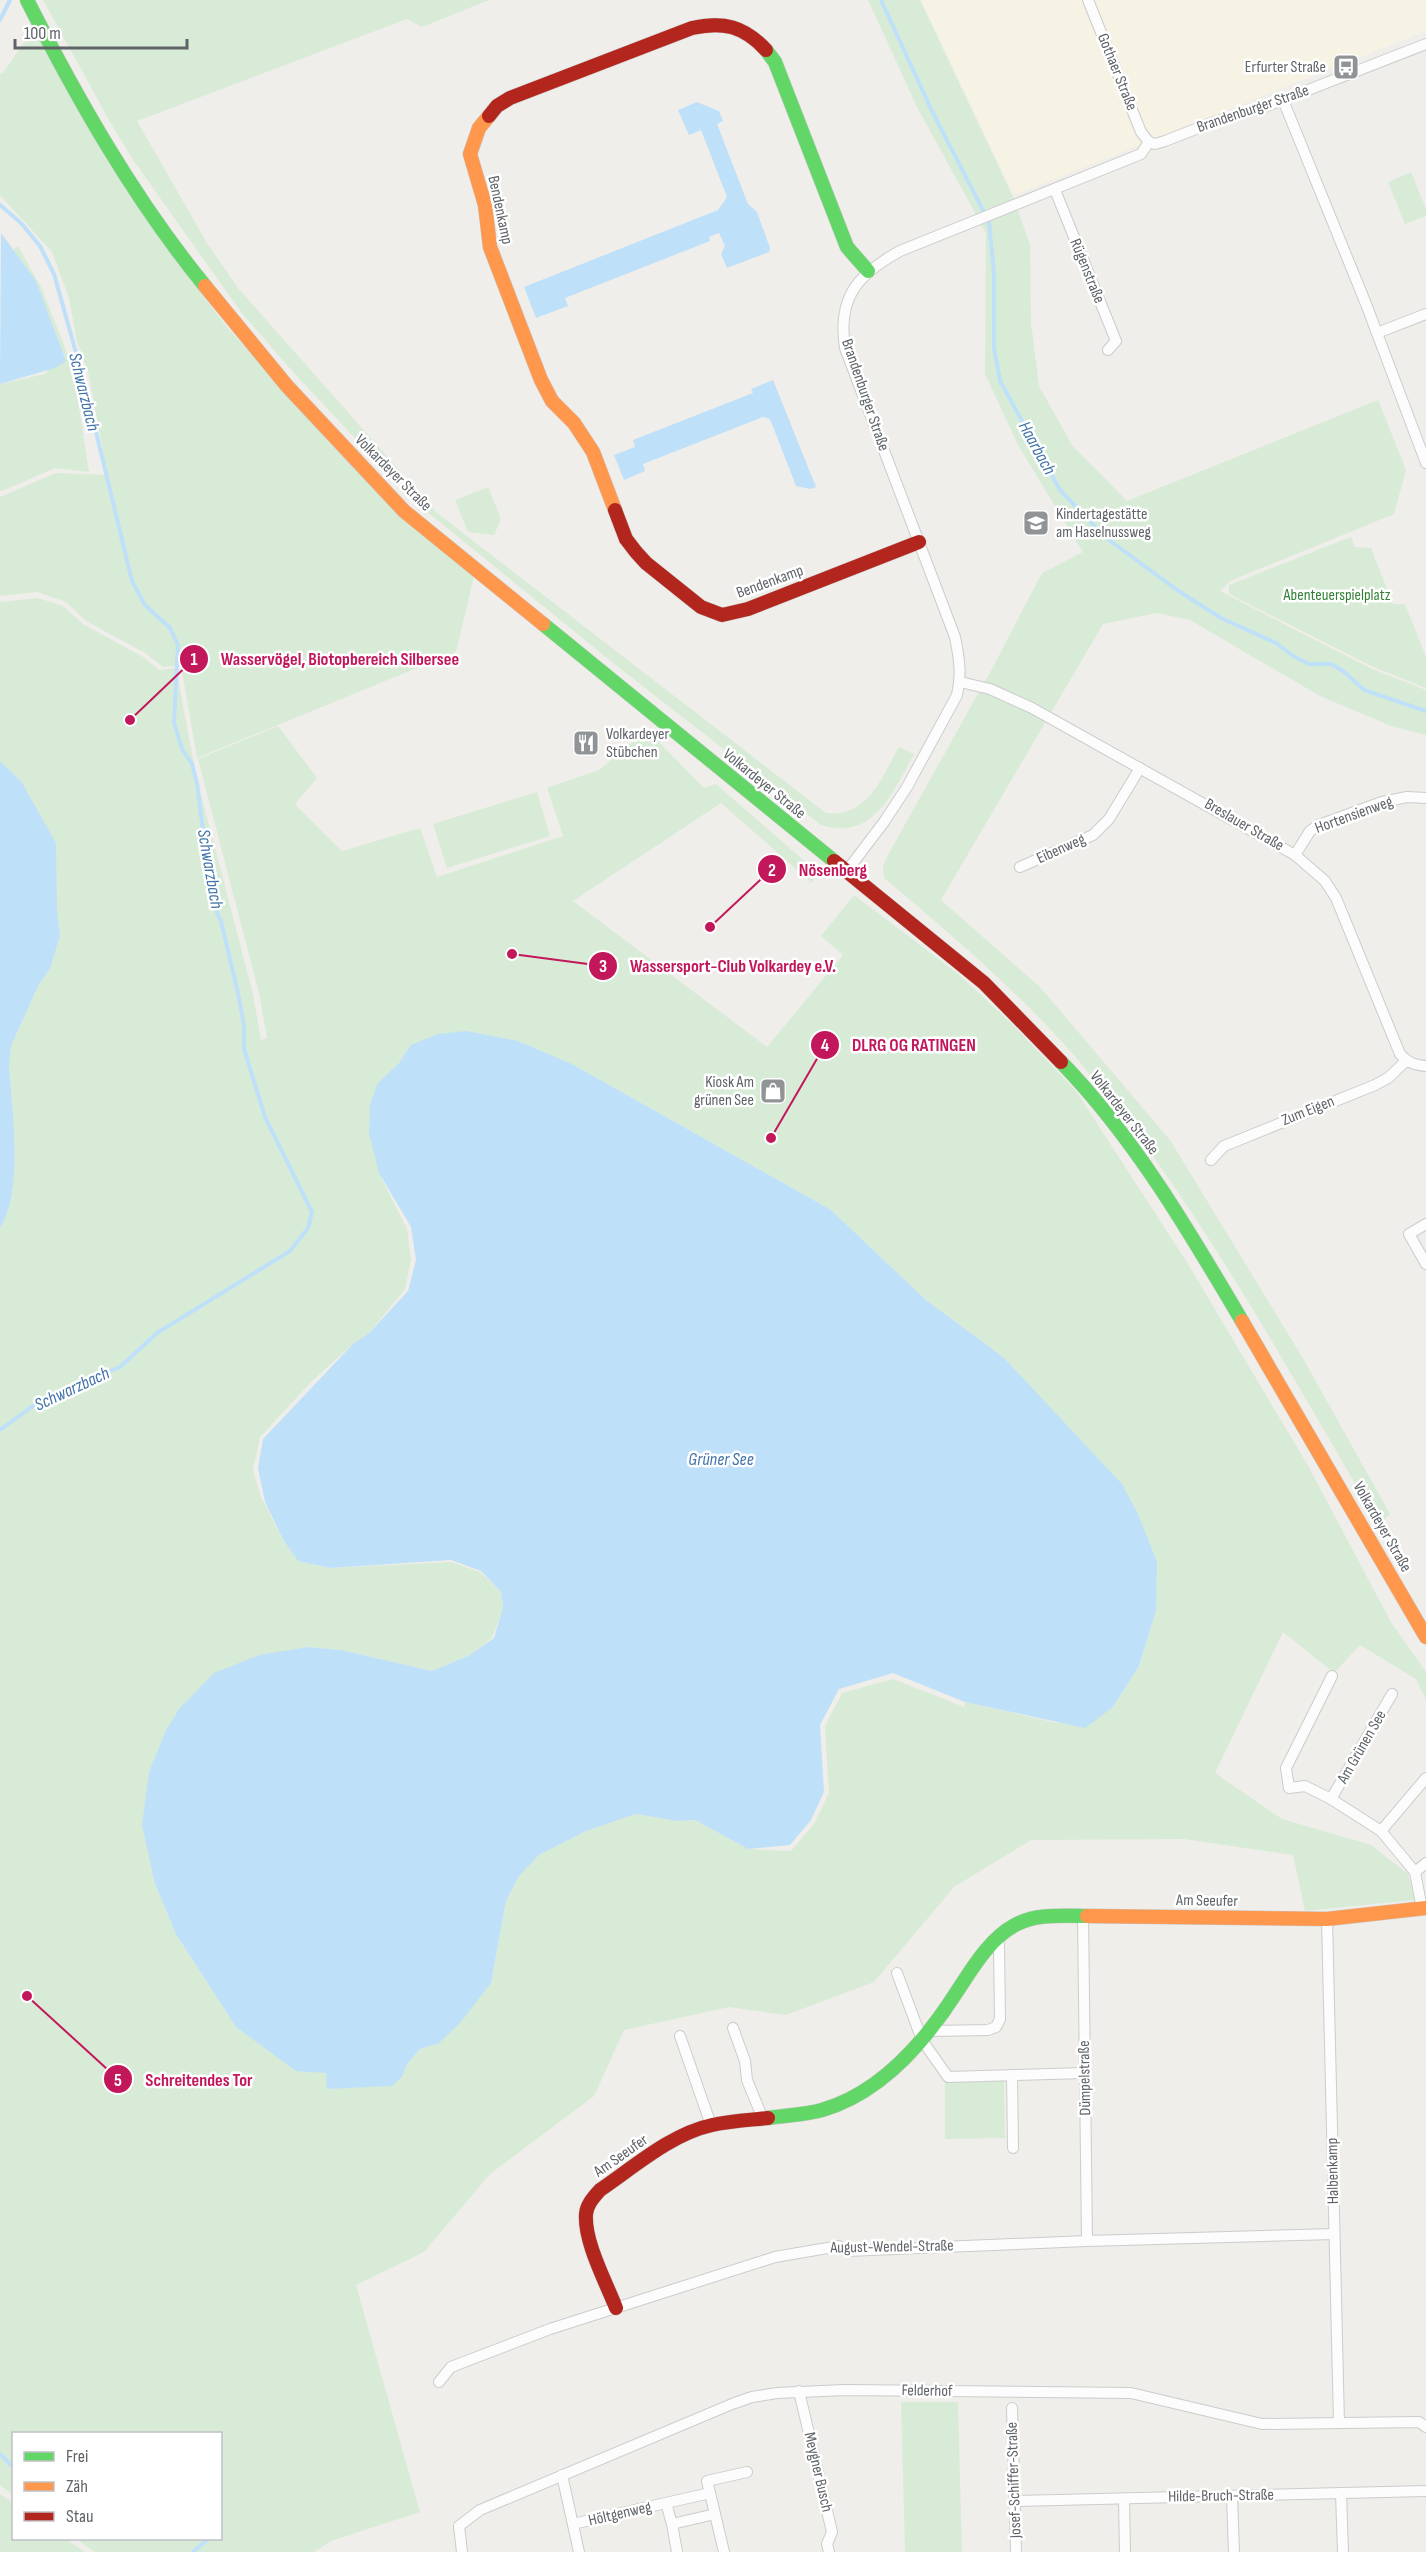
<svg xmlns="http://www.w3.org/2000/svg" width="1426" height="2552" viewBox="0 0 1426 2552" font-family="'Sofia Sans Condensed',sans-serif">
	<rect width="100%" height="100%" fill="#efeeea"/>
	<polygon fill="#f7f3e4" points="921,0 1426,0 1426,31 1014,195"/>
	<g fill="#d8ebd6" fill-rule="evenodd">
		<path d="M43 0H489L422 27 407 19 137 121 207 243 238 288 437 513 826 813C868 818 882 777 899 747L914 754C893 792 873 842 821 825L617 666 414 501 383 468 294 373 241 312 134 161 114 129Z"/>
		<path d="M868 0H920L1013 197 1030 244 1031 323 1039 386 1072 445 1127 501 1378 400 1406 470 1394 514 1230 581 1220 591 1370 668 1426 690V735L1391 726 1320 696 1190 620 1157 613 1103 624 941 900 1040 987 1170 1140 1304 1360 1390 1514 1379 1524C1285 1366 1198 1201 1079 1061 1021 994 952 935 884 878L883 866 888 855 994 665 1042 573 1083 552 1018 445 985 374 986 233 917 107Z"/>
		<polygon points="30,34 39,37 170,251 225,325 368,483 474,576 456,652 197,758 181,665 163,667 145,653 86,621 66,602 37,592 0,596 0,497 56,473 107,475 89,375 77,342 69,298 52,252 0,195 0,74 3,73"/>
		<polygon points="1411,172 1426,209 1426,216 1405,224 1388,182"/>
		<polygon points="18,246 42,289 73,368 89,472 55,468 0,492 0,384 45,374 55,359 10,252"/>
		<polygon points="488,487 501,519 494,535 468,532 455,500"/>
		<polygon points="1351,537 1355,547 1371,548 1393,604 1405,604 1426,657 1426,688 1371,666 1229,594 1229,585"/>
		<path d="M38 598 63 606 83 624 143 657 159 670 176 668 196 775 253 994 261 1040 267 1038 259 993 198 759 278 726 317 778 295 804 342 851 420 828 437 877 563 836 547 788 599 770 647 730 704 788 716 784 817 872 812 883 721 803 573 901 767 1047 843 955 821 936 854 895 957 973 1011 1023 1076 1091 1188 1264 1307 1464 1391 1622 1426 1672V1700L1416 1679 1360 1645 1334 1673 1283 1632 1215 1773 1282 1819 1371 1845 1408 1874 1415 1900 1305 1911 1293 1855 1184 1839 1031 1840 954 1887 874 1982 786 2015 729 2007 624 2030 594 2096 490 2174 424 2252 356 2285 420 2512 331 2541 314 2552H95L76 2539 220 2538V2434H14L13 2495 0 2485V1228C24 1191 12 1109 9 1065L11 1046 39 984 50 969 60 936 57 912 21 781 0 761V602ZM518 1041 572 1064 831 1210 926 1300 1003 1357 1054 1413 1156 1611 1139 1666 1113 1707 1057 1723 965 1702 964 1707 893 1679 842 1693 825 1726 829 1793 814 1824 791 1851 748 1849 695 1820 677 1821 636 1814 586 1831 539 1855 519 1876 506 1901 491 1983 438 2044 420 2049 407 2064 402 2077 328 2089 326 2073 236 2027 176 1934 155 1884 308 1647 341 1650 432 1671 470 1655 492 1638 503 1608 501 1592 480 1572 451 1562 330 1568 298 1561 284 1541 261 1497 253 1470 260 1437 311 1382 354 1343 368 1334 405 1289 411 1260 407 1229 379 1173V1082L399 1063 411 1045Z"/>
		<polygon points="537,792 550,836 447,868 433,824"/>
		<polygon points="1004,2081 1005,2138 945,2139 945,2082"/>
		<polygon points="901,2402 958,2402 962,2552 905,2552"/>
		<polygon points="0,2494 13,2503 14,2538 66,2539 85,2552 0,2552"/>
	</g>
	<g fill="#bfe0f9">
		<polygon points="697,102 719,111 723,121 717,124 748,204 757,212 770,248 769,252 727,268 721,254 725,246 719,233 709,237 710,241 565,298 568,306 536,318 524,287 718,210 727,197 701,130 689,135 678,110"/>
		<polygon points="1,233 36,281 66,361 55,368 0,384"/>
		<polygon points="773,380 816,487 811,489 796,486 770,419 763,417 643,464 645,471 624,480 614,455 635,447 633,440 753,393 751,389"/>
		<path d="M0 761 21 781 56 843 57 912 60 936 50 969 39 984 11 1046 9 1065C12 1109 24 1191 0 1228Z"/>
		<polygon points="466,1031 518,1041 572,1064 831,1210 926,1300 1003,1357 1122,1484 1138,1514 1157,1562 1156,1611 1139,1666 1113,1707 1085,1728 965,1702 893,1673 839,1689 820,1725 824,1792 811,1820 790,1845 748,1849 695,1820 677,1821 636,1814 586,1831 539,1855 519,1876 506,1901 491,1983 461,2022 438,2044 420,2049 407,2064 402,2077 392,2086 327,2089 326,2073 296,2071 236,2027 176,1934 155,1884 142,1825 149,1772 166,1730 179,1709 214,1673 259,1655 308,1647 341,1650 432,1671 470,1655 494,1638 503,1607 501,1592 481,1571 451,1560 330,1568 298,1561 284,1541 265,1502 258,1468 263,1439 354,1343 368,1334 408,1291 416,1260 411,1227 379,1173 369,1133 370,1104 378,1083 399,1063 411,1045 438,1034"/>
	</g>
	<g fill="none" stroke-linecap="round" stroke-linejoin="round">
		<g stroke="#bfe0f9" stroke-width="4">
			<polyline points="881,0 931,109 989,222 994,273 994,348 1000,381 1060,490 1105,537 1177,590 1221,618 1276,643 1293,656 1309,664 1331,664 1343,671 1364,690 1426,711"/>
			<polyline points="0,20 10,0"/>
			<polyline points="0,205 21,223 40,246 54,274 82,374 132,581 145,605 170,628 178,645 174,722 182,749 192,764 197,783 212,902 221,921 238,993 244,1025 244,1049 265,1117 312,1212 308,1228 290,1251 157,1333 120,1367 44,1398 0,1430"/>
			<polyline points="0,2454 14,2468"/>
			<polyline points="193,2552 209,2538"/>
		</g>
		<defs>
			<g id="street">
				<polyline points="1088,0 1141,132 1149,142"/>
				<polyline points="1283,100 1366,304 1426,463"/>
				<polyline points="1149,142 1155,144 1165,141 1211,123 1267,106 1426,44"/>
				<polyline points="1055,190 1116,341 1108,350"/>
				<polyline points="1377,333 1426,314"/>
				<path d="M960 682 990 689 1032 708 1295 855 1325 881 1336 898 1400 1054C1408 1063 1415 1065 1426 1066"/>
				<polyline points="1295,855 1310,831 1319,825 1382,802 1407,797 1426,798"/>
				<polyline points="1020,867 1093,835 1109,819 1140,768"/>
				<path d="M846 872 884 822 907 787 957 695C962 674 959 657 955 637L845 348C837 297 858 274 900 251L1141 154 1149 142"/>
				<polyline points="1211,1160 1224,1146 1375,1085 1388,1078 1406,1061"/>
				<polyline points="1426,1224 1409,1234 1426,1264"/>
				<polyline points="1332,1676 1286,1768 1289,1788 1305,1786 1331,1799 1381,1831 1415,1872 1422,1909"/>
				<polyline points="1331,1799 1392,1694"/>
				<polyline points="1381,1831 1426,1778"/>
				<polyline points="1415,1872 1426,1863"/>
				<polyline points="1083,1915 1087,2241"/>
				<polyline points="1327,1919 1339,2423"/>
				<polyline points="897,1973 922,2040 948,2077 1085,2073"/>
				<polyline points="733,2028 745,2061 747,2080 763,2119"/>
				<polyline points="930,2031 988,2030 996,2027 1000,2019 999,1945 995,1942"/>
				<polyline points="680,2036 711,2125"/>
				<polyline points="1012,2075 1013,2148"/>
				<polyline points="439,2382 451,2367 550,2329 775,2257 839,2246 847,2251 1087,2241 1334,2234"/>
				<polyline points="799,2391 832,2532 827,2544 829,2552"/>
				<polyline points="1012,2408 1016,2552"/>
				<polyline points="562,2475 579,2552"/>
				<polyline points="710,2493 707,2481 747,2472"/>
				<polyline points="1341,2493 1343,2552"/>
				<polyline points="1232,2496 1234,2552"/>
				<polyline points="1124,2499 1125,2552"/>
				<polyline points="1015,2501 1426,2491"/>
				<polyline points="715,2514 724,2552"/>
				<polyline points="573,2524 710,2493 715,2514 672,2524 666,2503"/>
				<polyline points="672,2524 677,2552"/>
				<polyline points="462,2552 459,2526 480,2510 732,2404 752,2397 777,2393 845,2390 1131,2393 1262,2424 1419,2422 1426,2427"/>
			</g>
			<g id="fast">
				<path d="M27 0C78 100 134 199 205 286"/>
				<polyline points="766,50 775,62 847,247 868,271"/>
				<polyline points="543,624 834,861"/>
				<path d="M1061 1062C1134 1137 1189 1231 1242 1321"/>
				<path d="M768 2118C785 2115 805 2115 822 2110 881 2093 924 2043 956 1993 972 1969 989 1939 1015 1925 1037 1913 1063 1916 1087 1916"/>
			</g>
			<g id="slow">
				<polyline points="489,116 479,128 470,154 485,205 490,247 541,380 552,401 574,423 593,452 615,510"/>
				<polyline points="205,286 287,386 404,511 543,624"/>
				<polyline points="1242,1321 1426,1637"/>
				<polyline points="1087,1916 1327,1919 1426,1908"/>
			</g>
			<g id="jam">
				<path d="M489 116 497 106 510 98 692 28C723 21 744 26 766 50"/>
				<polyline points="615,510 626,539 636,552 646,563 701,607 722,615 748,609 919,542"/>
				<polyline points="834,861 984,983 1061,1062"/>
				<path d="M616 2308C606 2282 584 2242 586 2214 587 2204 594 2197 600 2190 634 2167 671 2134 712 2125 730 2121 749 2120 768 2118"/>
			</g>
		</defs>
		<use href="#street" stroke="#cbcccc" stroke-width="12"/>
		<use href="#fast" stroke="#cacacb" stroke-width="15"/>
		<use href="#slow" stroke="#cacacb" stroke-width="15"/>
		<use href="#jam" stroke="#cacacb" stroke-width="15"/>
		<use href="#street" stroke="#fdfcfc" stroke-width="10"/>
		<use href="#fast" stroke="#63d668" stroke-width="14"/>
		<use href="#slow" stroke="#ff974d" stroke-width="14"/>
		<use href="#jam" stroke="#b3261e" stroke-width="14"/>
	</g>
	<defs>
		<symbol id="bus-square" viewBox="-11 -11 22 22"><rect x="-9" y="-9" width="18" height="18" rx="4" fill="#919496" stroke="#fff"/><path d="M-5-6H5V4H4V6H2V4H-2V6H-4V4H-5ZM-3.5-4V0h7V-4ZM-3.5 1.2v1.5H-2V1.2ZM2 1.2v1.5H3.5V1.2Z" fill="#fff"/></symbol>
		<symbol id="school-square" viewBox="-11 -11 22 22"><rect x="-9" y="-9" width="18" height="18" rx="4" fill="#919496" stroke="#fff"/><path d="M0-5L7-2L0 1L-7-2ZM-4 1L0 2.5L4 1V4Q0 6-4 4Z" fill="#fff"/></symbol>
		<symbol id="restaurant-square" viewBox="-11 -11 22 22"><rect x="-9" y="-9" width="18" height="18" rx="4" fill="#919496" stroke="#fff"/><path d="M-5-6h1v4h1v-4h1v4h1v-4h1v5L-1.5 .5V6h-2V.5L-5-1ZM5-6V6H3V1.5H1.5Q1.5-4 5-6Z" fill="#fff"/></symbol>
		<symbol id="shop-square" viewBox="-11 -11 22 22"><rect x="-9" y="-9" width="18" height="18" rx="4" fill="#919496" stroke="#fff"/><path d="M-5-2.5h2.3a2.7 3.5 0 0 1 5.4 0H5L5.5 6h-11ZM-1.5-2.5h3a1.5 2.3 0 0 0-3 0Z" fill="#fff"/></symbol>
	</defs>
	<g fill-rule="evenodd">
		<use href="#bus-square" x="1331" y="52" width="30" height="30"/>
		<use href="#school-square" x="1021" y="508" width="30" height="30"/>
		<use href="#restaurant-square" x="571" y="728" width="30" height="30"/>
		<use href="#shop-square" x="758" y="1076" width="30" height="30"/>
	</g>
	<g text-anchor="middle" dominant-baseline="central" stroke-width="5" stroke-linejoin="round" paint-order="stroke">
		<g font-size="16" fill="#5f6368" stroke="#fff" text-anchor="end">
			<text x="1326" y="67">Erfurter Straße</text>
			<text x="1056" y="514" text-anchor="start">Kindertagestätte<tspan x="1056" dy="18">am Haselnussweg</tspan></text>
			<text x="606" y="734" text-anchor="start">Volkardeyer<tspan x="606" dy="18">Stübchen</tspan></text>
			<text x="754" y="1082">Kiosk Am<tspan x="754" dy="18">grünen See</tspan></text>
		</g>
		<g font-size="16" fill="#5f6368" stroke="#fff">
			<text transform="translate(1117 72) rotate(68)">Gothaer Straße</text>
			<text transform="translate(1253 109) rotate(-19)">Brandenburger Straße</text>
			<text transform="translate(500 210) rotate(78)">Bendenkamp</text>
			<text transform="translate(1087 271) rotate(68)">Rügenstraße</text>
			<text transform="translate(865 395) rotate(71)">Brandenburger Straße</text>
			<text transform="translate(393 473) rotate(45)">Volkardeyer Straße</text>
			<text transform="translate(770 582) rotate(-20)">Bendenkamp</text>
			<text transform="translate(764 784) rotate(39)">Volkardeyer Straße</text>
			<text transform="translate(1354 815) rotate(-20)">Hortensienweg</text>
			<text transform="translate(1244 825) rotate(30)">Breslauer Straße</text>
			<text transform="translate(1061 849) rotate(-24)">Eibenweg</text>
			<text transform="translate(1308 1111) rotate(-22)">Zum Eigen</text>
			<text transform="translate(1124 1113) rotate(52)">Volkardeyer Straße</text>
			<text transform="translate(1382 1527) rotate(60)">Volkardeyer Straße</text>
			<text transform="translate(1362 1747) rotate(-60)">Am Grünen See</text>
			<text transform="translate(1207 1901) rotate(1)">Am Seeufer</text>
			<text transform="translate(1085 2078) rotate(-91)">Dümpelstraße</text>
			<text transform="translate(621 2156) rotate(-35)">Am Seeufer</text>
			<text transform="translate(1333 2171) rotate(-91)">Halbenkamp</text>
			<text transform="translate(892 2247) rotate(-1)">August-Wendel-Straße</text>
			<text transform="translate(927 2391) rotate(1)">Felderhof</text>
			<text transform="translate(818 2472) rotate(77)">Meygner Busch</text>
			<text transform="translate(1014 2480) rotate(-92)">Josef-Schiffer-Straße</text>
			<text transform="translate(1221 2496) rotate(-1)">Hilde-Bruch-Straße</text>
			<text transform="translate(620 2514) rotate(-13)">Höltgenweg</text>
		</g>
		<g font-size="16" fill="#348238" stroke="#fff">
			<text x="1337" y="595">Abenteuerspielplatz</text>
		</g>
		<g font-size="18" font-style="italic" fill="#4174aa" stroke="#fff">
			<text transform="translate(84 392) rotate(76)">Schwarzbach</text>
			<text transform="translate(1037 448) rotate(61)">Haarbach</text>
			<text transform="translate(210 869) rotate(80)">Schwarzbach</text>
			<text transform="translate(72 1389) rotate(-25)">Schwarzbach</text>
			<text x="721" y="1459">Grüner See</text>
		</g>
	</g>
	<path fill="none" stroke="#c2185b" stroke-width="2" d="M130 720L194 659M710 927L772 869M512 954L603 966M771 1138L825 1045M27 1996L118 2079"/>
	<g fill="#c2185b" stroke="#fff" stroke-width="2">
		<circle cx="130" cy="720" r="6"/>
		<circle cx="710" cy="927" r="6"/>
		<circle cx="512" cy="954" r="6"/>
		<circle cx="771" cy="1138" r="6"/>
		<circle cx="27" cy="1996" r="6"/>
		<circle cx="194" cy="659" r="15"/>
		<circle cx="772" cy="869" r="15"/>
		<circle cx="603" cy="966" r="15"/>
		<circle cx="825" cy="1045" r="15"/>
		<circle cx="118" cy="2079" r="15"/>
	</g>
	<g font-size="18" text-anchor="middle" font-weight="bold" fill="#fff">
		<text x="194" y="665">1</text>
		<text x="772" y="876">2</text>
		<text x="603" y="972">3</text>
		<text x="825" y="1051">4</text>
		<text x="118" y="2086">5</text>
	</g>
	<g font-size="18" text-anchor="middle" font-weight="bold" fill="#c2185b" stroke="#fff" stroke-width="5" stroke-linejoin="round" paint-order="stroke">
		<text x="340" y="665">Wasservögel, Biotopbereich Silbersee</text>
		<text x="833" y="876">Nösenberg</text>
		<text x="733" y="972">Wassersport-Club Volkardey e.V.</text>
		<text x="914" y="1051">DLRG OG RATINGEN</text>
		<text x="199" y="2086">Schreitendes Tor</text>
	</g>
	<rect x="12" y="2432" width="210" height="108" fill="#ffffff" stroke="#bfc1c3" stroke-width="1.5"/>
	<rect x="24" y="2452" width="30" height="9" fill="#63d668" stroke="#bfc1c3" stroke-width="1.5"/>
	<text x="66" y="2462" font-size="18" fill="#5f6368">Frei</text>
	<rect x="24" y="2482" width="30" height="9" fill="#ff974d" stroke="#bfc1c3" stroke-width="1.5"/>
	<text x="66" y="2492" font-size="18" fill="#5f6368">Zäh</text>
	<rect x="24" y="2512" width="30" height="9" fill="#b3261e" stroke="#bfc1c3" stroke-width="1.5"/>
	<text x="66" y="2522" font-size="18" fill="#5f6368">Stau</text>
	<path d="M15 39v9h172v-9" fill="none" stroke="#5f6368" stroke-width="3"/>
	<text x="24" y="39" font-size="18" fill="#5f6368" stroke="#ffffff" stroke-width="4.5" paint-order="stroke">100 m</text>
</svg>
